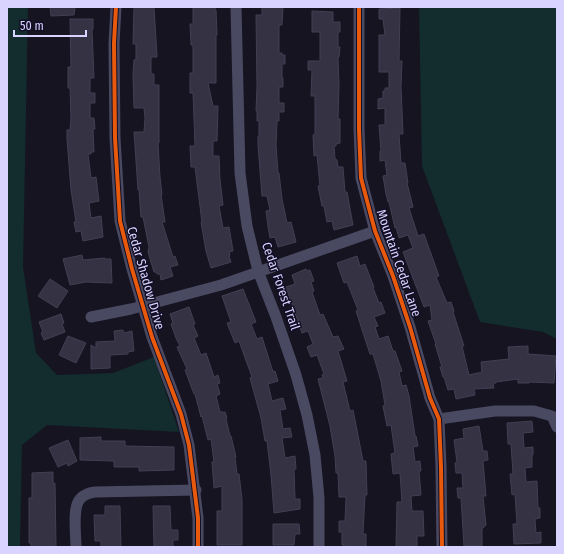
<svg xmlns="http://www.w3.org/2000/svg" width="564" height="554" viewBox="0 0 564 554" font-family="'Fira Sans Condensed',sans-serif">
	<rect width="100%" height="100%" fill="#161421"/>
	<g fill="#132c2d">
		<polygon points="7,7 28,7 23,267 36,353 57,375 113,373 154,357 179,432 47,425 22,445 20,547 7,547"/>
		<polygon points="419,7 557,7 557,339 543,332 480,322 422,166"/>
	</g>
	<g fill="#343243" stroke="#433f54">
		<polygon points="50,7 75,7 74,15 51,16"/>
		<polygon points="134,7 154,7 157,57 151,57 151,74 154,74 154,85 159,85 159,143 158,143 160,177 162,195 161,195 165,222 162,222 173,257 175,256 178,265 170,267 173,276 161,280 160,274 157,274 156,272 154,272 148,252 149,247 143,217 141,217 139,190 138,190 134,132 144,132 145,118 144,108 134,108 133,74 134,60 136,59 136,44 133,44"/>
		<polygon points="193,7 215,7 215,10 216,10 217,35 216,35 216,83 208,83 213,106 218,106 217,141 213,141 213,156 219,156 220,180 223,205 219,206 223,228 229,227 233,251 229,252 230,255 229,256 231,262 211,268 206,251 201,222 202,222 195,167 191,167 190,146 195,146 193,93 190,93 190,73 193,73 193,45 191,45 190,24 193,24"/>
		<polygon points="262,7 283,7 282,25 279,25 279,53 282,53 282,55 285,55 285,64 282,64 282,78 283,78 283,87 279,87 279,103 284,103 284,112 279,112 279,121 277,121 276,145 278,173 279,173 282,199 287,223 291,222 296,242 278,247 275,237 270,238 268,226 266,211 270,210 267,196 262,196 258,145 258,136 259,136 259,121 257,121 257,111 256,111 257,86 256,15 262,15"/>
		<polygon points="400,8 399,61 402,61 401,87 403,134 399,134 401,163 405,163 408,183 407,183 413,207 409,208 418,236 424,234 439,276 436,277 447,303 451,302 454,311 453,312 464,346 462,346 469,375 482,372 481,362 509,359 508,347 528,346 528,354 556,356 554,383 529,382 529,383 518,383 518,379 496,382 496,383 493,383 494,388 474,389 475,395 456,399 454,389 448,390 444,377 443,377 440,367 442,367 435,344 436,344 428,321 432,320 430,305 424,307 403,252 413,248 408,235 399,238 396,227 395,228 389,202 388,202 386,194 383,176 387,175 385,160 380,161 380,151 381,151 379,125 385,125 385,108 378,109 378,99 383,98 383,91 385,91 385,88 389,88 389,72 379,72 379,35 385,35 383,19 379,19 379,9"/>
		<polygon points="312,11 333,12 333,22 340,22 340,32 338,32 338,47 340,47 339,57 338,57 339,85 338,119 340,119 340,143 336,144 336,146 334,146 335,159 337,160 338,167 343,167 345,192 347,192 353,225 334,230 332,221 327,222 324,206 322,206 318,186 320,186 317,155 314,156 313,135 315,134 315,96 311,96 312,70 308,70 308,61 320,61 320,32 312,32"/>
		<polygon points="70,19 93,19 93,29 92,29 94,78 90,78 90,93 95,93 95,103 90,103 90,118 94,118 95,129 93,129 94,152 91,152 91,154 88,154 91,178 96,177 99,201 89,203 91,218 101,216 103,237 83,241 81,231 76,232 74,222 76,222 71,190 67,139 67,130 70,130 71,118 70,88 68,88 68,67 71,67"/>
		<polygon points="82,255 83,260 105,258 105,259 111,259 112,283 86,282 70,285 63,259"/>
		<polygon points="357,256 360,266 365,264 374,287 373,288 379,303 381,302 385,313 374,317 378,326 375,327 379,339 388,336 393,351 395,351 402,371 399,372 402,386 406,385 409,396 415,436 416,436 418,446 413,447 415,462 420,461 421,471 419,471 421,495 411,496 412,511 423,511 424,536 417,536 417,546 396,547 397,502 402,502 400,473 393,474 391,454 395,453 391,425 387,426 383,406 385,405 381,381 373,354 370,354 356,311 358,310 347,282 344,283 337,263"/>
		<polygon points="306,269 307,271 310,270 314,281 311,282 314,291 312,292 320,315 323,314 333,337 338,336 344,349 338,351 347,381 343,382 350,411 353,410 363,461 366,461 367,495 365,495 363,534 366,534 366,547 344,547 344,545 342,545 342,532 339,532 339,521 345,521 346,497 339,497 338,473 336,473 335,456 330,426 318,379 323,378 322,375 324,374 317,355 311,357 307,347 313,344 308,331 302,333 286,287 295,284 292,275"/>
		<polygon points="50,279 68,291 57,308 38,296"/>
		<polygon points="243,289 256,322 251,324 257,339 262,337 273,372 275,371 278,381 268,384 272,401 283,398 286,409 280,410 283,429 290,428 292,437 282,438 285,458 295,456 296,469 294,469 295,499 300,499 300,509 274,513 271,475 267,441 265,441 261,418 250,378 252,377 239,341 235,343 227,323 231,322 222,296"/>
		<polygon points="189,307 195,324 193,325 198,336 194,338 201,355 206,353 214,377 218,375 220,383 217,384 220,394 216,396 220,412 225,412 227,418 226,419 230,436 231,436 236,457 235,457 237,474 239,474 242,499 242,545 217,545 217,511 222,511 222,486 214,488 212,462 214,462 211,439 208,440 202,416 201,417 195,394 194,394 185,370 187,369 177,347 180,346 176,338 171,324 173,323 170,314"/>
		<polygon points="61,314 64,323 62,324 65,332 44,340 41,333 43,332 39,322"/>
		<polygon points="123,330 124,333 132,331 134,351 128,352 128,354 110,355 110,368 91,369 91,345 96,348 96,342 115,341 114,331"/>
		<polygon points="68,336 86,343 76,363 59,355"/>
		<polygon points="532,421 533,432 523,433 524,448 533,447 533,455 532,455 532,467 525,468 526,482 537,481 538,508 540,508 540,518 535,519 536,533 541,532 541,543 514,544 513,524 517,524 515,494 512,495 510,474 513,474 511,444 508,444 507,423"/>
		<polygon points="479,426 483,451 487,451 488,460 483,461 486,496 483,496 486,525 482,529 482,546 464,546 461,498 458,498 457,488 463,488 462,473 456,473 455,463 457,462 454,440 464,438 463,429"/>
		<polygon points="101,437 101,441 125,441 125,446 174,447 174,470 139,471 139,467 114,467 114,461 80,460 80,438"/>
		<polygon points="68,440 77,461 68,466 67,463 58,467 49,448"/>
		<polygon points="53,472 53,483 55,483 56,547 31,547 31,543 29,543 29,498 32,498 32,473"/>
		<polygon points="105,506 120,506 121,547 101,547 101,541 95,541 94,515 105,515"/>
		<polygon points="153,506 170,506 171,530 178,530 178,540 173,540 173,547 154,547"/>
		<polygon points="273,524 299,524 300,534 295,534 294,545 273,545"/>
	</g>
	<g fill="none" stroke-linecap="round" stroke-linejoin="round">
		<g stroke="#4a4962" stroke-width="11">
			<polyline points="116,7 114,43 115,138 120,221 132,269 152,337 181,414 189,445 198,518 198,547"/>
			<polyline points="236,7 240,173 247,226 258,271 276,317 296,375 307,415 315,455 319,498 319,547"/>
			<polyline points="359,7 359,129 361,178 375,231 393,276 410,327 430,398 439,419 441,467 442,547"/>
			<polyline points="91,317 131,309 221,285 375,231"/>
			<polyline points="439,419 495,411 534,411 552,416 557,427"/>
			<path d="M76 547C76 534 72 508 80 499 84 494 89 493 95 492L196 490"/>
		</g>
		<defs>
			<g id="cycleway">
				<polyline points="116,7 114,43 115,138 120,221 132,269 152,337 181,414 189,445 198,518 198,547"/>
				<polyline points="359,7 359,129 361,178 375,231 393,276 410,327 430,398 439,419 441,467 442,547"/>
			</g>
		</defs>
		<use href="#cycleway" stroke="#130f26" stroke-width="6"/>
		<use href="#cycleway" stroke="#e8590c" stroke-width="4"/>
	</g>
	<g text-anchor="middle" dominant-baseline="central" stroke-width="3" stroke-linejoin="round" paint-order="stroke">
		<g font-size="13" fill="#d9d4ff" stroke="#130f26">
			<text transform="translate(399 263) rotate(71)">Mountain Cedar Lane</text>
			<text transform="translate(146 278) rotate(74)">Cedar Shadow Drive</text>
			<text transform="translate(281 286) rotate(71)">Cedar Forest Trail</text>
		</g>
	</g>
	<rect width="564" height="554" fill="none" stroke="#d9d4ff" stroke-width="16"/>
	<path d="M14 30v6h72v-6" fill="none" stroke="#d9d4ff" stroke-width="2"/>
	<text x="20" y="30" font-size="12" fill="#d9d4ff" stroke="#130f26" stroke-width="3" paint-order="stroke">50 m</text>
</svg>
